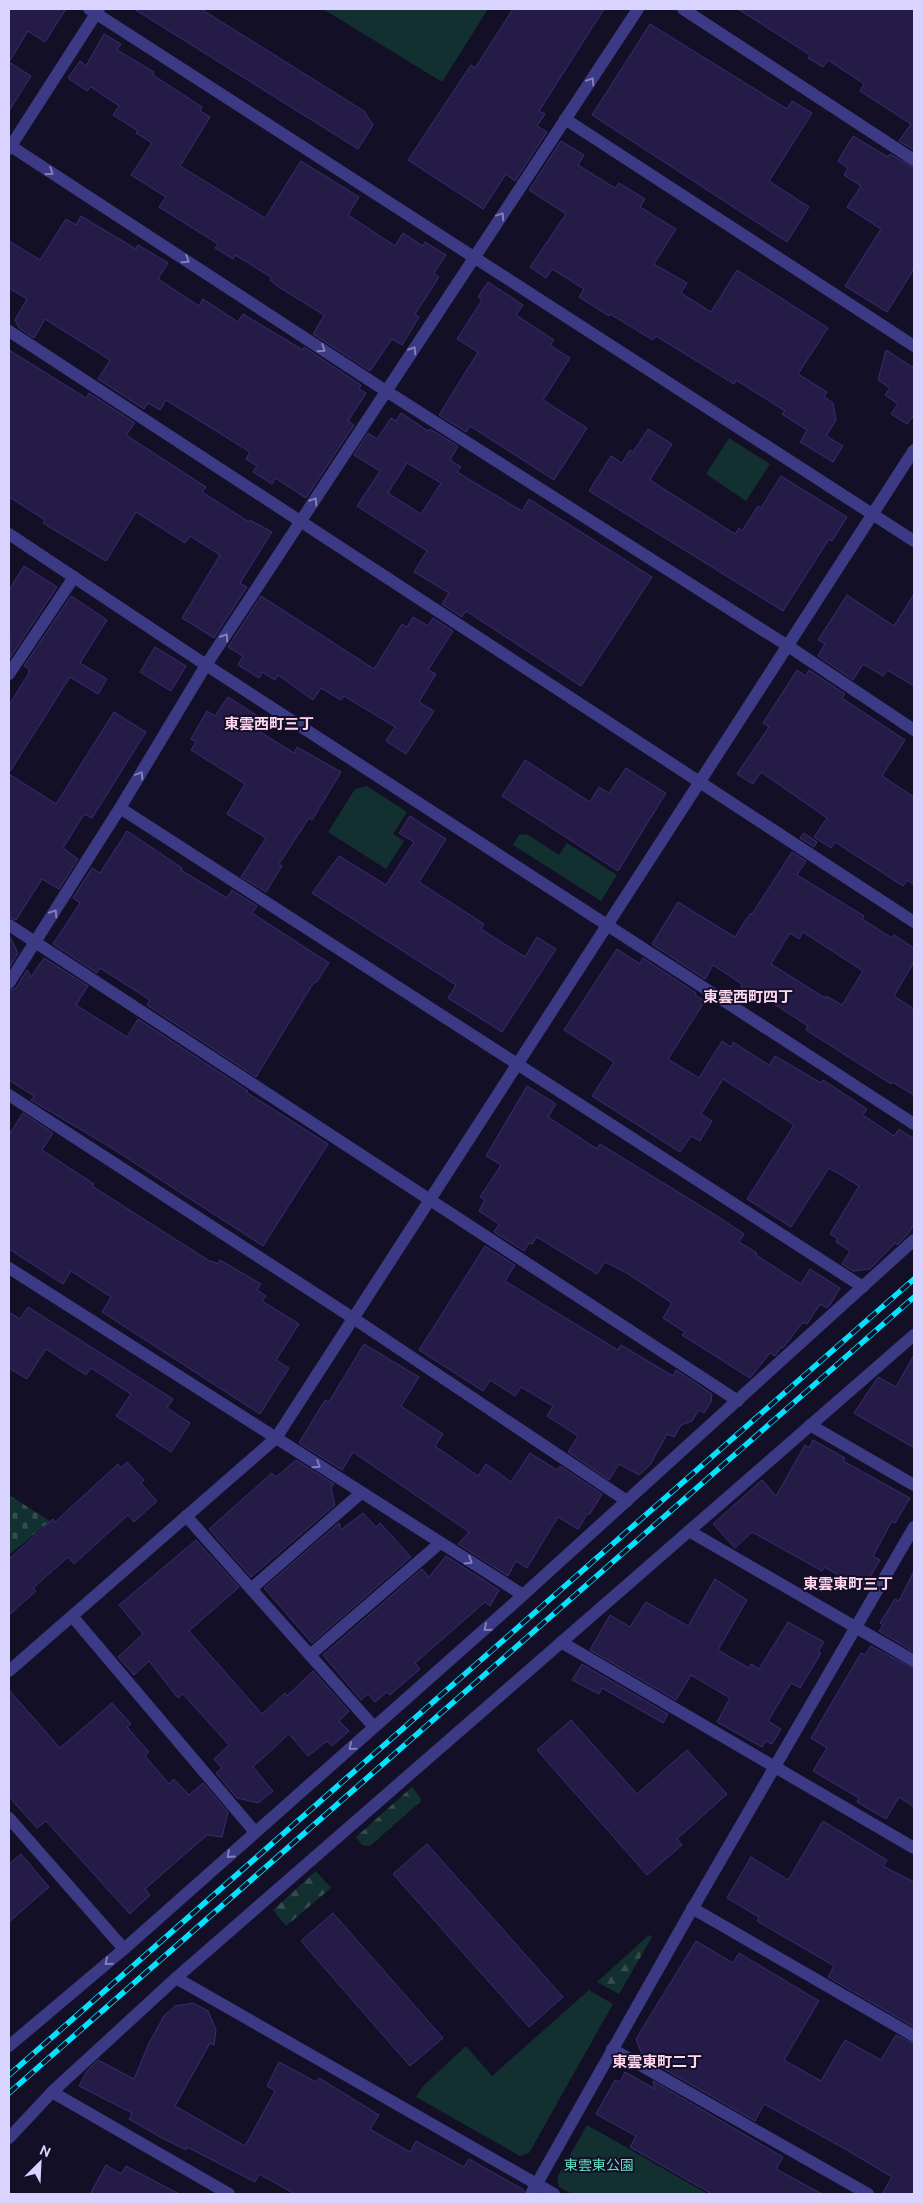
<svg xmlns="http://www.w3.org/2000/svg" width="923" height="2203" viewBox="0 0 923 2203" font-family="Ubuntu,'Noto Sans JP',sans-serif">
	<defs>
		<pattern id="forest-firs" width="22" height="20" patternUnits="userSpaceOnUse" patternTransform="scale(1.25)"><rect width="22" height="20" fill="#12302f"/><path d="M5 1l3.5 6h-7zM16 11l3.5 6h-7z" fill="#344d4e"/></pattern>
		<pattern id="cemetery-stones" width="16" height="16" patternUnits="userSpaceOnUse" patternTransform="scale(1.25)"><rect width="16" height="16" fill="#12302f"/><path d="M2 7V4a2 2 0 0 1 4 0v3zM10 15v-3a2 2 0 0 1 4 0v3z" fill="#344d4e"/></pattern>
	</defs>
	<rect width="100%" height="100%" fill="#130f26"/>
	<g fill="url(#forest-firs)">
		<polygon points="412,1787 422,1800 370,1846 362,1845 356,1837"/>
		<polygon points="316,1871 331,1888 286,1926 273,1910"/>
		<polygon points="649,1935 652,1937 619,1994 597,1982"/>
	</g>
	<polygon fill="url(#cemetery-stones)" points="9,1495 50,1521 9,1555"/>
	<g fill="#12302f">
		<polygon points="323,9 488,9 442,82"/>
		<polygon points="729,438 770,464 746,501 706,474"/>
		<polygon points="367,786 407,812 393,834 404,841 386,869 328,832 355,789"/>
		<polygon points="527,834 559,855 567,843 617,875 601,901 513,845 519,835"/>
		<polygon points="589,1990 613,2004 529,2153 520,2156 416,2097 423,2086 466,2046 492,2076"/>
		<polygon points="587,2125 708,2194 572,2194 559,2187 557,2178"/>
	</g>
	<g fill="#241b47" stroke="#3b2d73" fill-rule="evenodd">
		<polygon points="9,9 66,9 45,42 28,31 9,62 31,76 9,111"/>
		<polygon points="134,9 201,9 364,111 373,125 358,149"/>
		<polygon points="513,9 604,9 539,111 545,114 537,126 547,132 515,181 506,174 483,209 408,160 471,65 475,68"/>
		<polygon points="738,9 914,9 914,150 899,141 911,124 860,91 864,84 828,60 823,67 808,58 810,55"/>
		<polygon points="650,24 787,109 792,101 812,113 769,181 809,207 787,242 592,115"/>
		<polygon points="104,34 121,44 117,50 154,72 153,75 202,107 200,111 210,117 180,166 265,218 301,161 359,197 348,215 395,246 403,233 423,246 425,242 446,255 434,273 439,277 415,314 419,317 402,345 392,339 370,371 313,334 324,315 277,286 270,280 271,277 235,255 233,259 215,248 218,244 159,207 166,197 131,175 152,143 136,133 138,131 113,115 119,106 91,87 87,91 68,78 80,61 86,66"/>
		<polygon points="853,136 888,157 890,154 914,168 914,269 887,312 845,286 881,229 847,207 861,186 844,175 848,168 838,161"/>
		<polygon points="561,141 584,155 578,165 615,188 619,183 645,199 640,207 676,229 654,264 687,283 681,293 711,312 737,270 828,328 798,374 827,392 824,397 833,403 836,420 826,436 843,446 833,462 800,442 807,430 782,414 785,411 736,380 734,384 656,336 653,340 610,314 609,316 579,297 584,289 552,269 546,278 530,267 566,214 529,190"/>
		<polygon points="81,216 136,249 138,245 168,263 158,279 199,306 203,299 238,322 243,314 303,350 304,347 361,385 359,389 366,393 348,421 354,425 306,498 275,478 272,484 253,472 257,466 246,459 250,452 166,400 160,410 148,403 144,409 98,379 110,360 45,319 34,338 19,328 15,320 27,299 9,288 9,241 40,260 66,219 76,225"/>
		<polygon points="488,282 523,305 516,315 554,340 550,345 570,358 543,400 587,428 554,480 470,426 466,432 439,415 478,352 457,339 482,300 478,297"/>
		<polygon points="9,350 86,398 89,393 135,423 126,435 206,487 202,492 249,522 250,520 272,532 240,583 247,587 214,638 182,618 220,555 190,536 185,543 136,512 106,561 61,534 43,523 45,520 9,497"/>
		<polygon points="886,350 914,368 914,415 907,424 891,414 898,404 885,395 890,388 878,380"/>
		<path d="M401 413 428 431 430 429 458 446 450 460 461 467 457 472 522 511 529 499 652 577 581 686 466 611 462 617 442 604 449 593 414 572 427 551 357 506 380 471 354 455 368 433 377 439 391 418 396 421ZM407 463 441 483 421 514 388 493Z"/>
		<polygon points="648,429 672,444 650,480 735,534 739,528 742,531 758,506 761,508 781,476 847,517 832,541 829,539 783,611 589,491 611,456 622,463 630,450 633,452"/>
		<polygon points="24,566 57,587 10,658 9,590"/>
		<polygon points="914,594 914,686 887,670 883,676 863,664 853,680 818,656 825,644 818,640 847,595 894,626"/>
		<polygon points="71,596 107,620 80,663 107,679 98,694 70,677 9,773 9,705 29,673 29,669 24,666"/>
		<polygon points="261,596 374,669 402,624 407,627 413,617 428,626 433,618 453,631 428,670 436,674 419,702 434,711 406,754 386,741 395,727 344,696 341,700 321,688 313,700 278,675 275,680 262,672 259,678 238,665 243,656 228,647"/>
		<polygon points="155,647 186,666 171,691 140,672"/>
		<polygon points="797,670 806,676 809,670 845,694 842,698 905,740 882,776 914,797 914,885 907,880 903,886 835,842 831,848 814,837 827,818 761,772 753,784 737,774 769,727 763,723"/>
		<polygon points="228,697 264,720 257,730 294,753 297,747 341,772 312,820 309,818 279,864 282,866 266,892 241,877 266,838 227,814 245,784 191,750 196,742 191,739 207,711 215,716"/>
		<polygon points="114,712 146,732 92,818 84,814 63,848 78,859 59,889 42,879 16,920 9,917 9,774 56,804"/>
		<polygon points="525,760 590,802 599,787 609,793 626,768 666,793 618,871 502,796"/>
		<polygon points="410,816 446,839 419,882 484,924 481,929 525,957 537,937 556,949 502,1032 448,998 456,985 312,893 339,856 386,885 414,842 399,833"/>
		<polygon points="127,831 182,868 181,870 227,898 232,890 257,906 252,913 329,963 316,983 314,982 256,1077 147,1005 150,1000 100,968 97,973 53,944 80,903 73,898 92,868 100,873"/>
		<polygon points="804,833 817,842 814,847 800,838"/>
		<path d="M792 852 806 861 797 875 864 916 862 919 892 938 894 935 914 948V962L894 996 914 1009V1095L892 1082 891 1084 806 1030 808 1026 768 1000 766 1002 741 987 742 984 713 965 705 979 652 944 678 902 735 937 745 921 751 913 752 914ZM803 932 863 971 842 1005 826 996 825 998 771 964 790 933 799 939Z"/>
		<polygon points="9,935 18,953 9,968"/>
		<polygon points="617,949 640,964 643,958 696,993 695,995 705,1001 668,1059 699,1078 722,1041 731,1047 733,1042 769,1065 775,1056 821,1083 823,1080 867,1109 863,1115 894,1136 899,1129 914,1139 914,1225 907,1235 897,1245 895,1243 870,1269 853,1271 842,1264 850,1251 836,1242 838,1239 830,1234 859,1186 829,1168 791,1227 747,1199 794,1125 723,1079 701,1114 712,1121 700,1141 691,1136 680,1152 592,1096 614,1062 564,1030"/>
		<polygon points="44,958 88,986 76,1005 127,1037 138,1019 248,1091 246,1092 328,1144 263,1246 110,1147 31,1100 34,1096 9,1080 9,991 16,988 27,970 31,977"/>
		<polygon points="527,1086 556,1104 548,1117 597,1149 600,1144 717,1216 744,1234 739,1242 757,1253 756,1255 801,1284 810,1269 840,1288 830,1305 827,1308 820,1304 807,1324 803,1322 783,1348 781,1347 775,1356 770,1353 750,1378 682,1335 685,1332 663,1318 672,1303 625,1272 605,1262 597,1274 537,1237 532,1244 529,1243 524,1251 494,1232 499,1224 479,1211 485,1200 480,1197 501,1165 486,1156"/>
		<polygon points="23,1113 53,1133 42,1150 94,1184 92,1186 211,1262 212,1261 218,1264 220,1260 261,1284 257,1290 266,1296 262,1301 299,1324 276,1360 289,1368 260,1414 102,1312 111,1297 71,1271 63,1284 9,1249 9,1135"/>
		<polygon points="485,1246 515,1265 505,1281 618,1350 621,1345 673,1376 676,1370 712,1394 711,1402 704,1413 699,1410 692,1421 681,1425 674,1437 667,1434 650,1465 639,1475 619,1464 609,1480 568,1452 578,1436 547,1416 553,1406 521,1387 515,1396 490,1380 483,1391 419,1350"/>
		<polygon points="28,1307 173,1399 167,1408 190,1423 171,1452 116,1416 131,1394 91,1368 86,1375 46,1349 27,1379 9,1368 9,1312 20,1319"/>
		<polygon points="364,1344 419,1377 401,1406 443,1434 435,1446 478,1476 486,1464 511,1482 530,1453 557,1470 560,1466 602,1494 590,1514 588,1513 578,1529 558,1517 527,1568 516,1561 508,1576 458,1544 469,1532 353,1452 342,1470 299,1443 325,1400 329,1402"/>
		<polygon points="914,1355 914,1448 854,1413 878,1377 896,1387"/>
		<polygon points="813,1440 845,1458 843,1461 910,1498 895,1523 892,1521 873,1556 880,1560 867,1582 865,1581 861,1588 824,1567 822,1571 752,1532 735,1548 713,1524 762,1480 776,1496 805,1445 809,1448"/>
		<polygon points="296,1460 334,1484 331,1488 335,1505 251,1577 209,1529 272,1473 276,1477"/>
		<polygon points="127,1462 144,1480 141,1483 157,1501 134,1522 128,1515 74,1564 68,1557 33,1588 36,1591 9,1615 9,1559 53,1519 55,1522 118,1464 121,1468"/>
		<polygon points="363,1513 376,1527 380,1523 411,1557 312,1643 264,1588 339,1523 341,1530"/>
		<polygon points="196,1540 239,1587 189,1631 262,1714 285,1693 287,1696 313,1671 349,1711 339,1721 349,1731 332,1746 327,1741 308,1756 289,1734 253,1767 273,1791 258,1803 237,1798 216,1773 222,1768 214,1759 229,1745 183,1694 178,1698 149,1661 134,1675 118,1657 143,1634 119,1605"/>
		<polygon points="446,1556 499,1590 490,1606 485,1602 415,1663 420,1669 390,1695 387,1692 375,1702 368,1694 361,1700 323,1655 422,1569 429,1577"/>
		<polygon points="914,1571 914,1652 879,1631 883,1625 880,1623 895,1599 899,1601"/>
		<polygon points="715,1579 747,1600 718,1650 749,1668 751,1664 759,1669 788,1622 824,1642 818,1652 821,1653 800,1688 791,1683 768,1721 781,1729 772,1744 766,1741 762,1747 717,1722 730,1698 691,1675 676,1700 590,1650 610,1615 630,1627 646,1602 688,1626"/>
		<polygon points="871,1646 914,1669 914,1807 899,1797 886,1819 857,1802 859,1798 813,1771 827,1748 811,1738 861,1653 865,1655"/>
		<polygon points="582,1664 668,1714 663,1723 602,1688 599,1694 572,1680"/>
		<polygon points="9,1690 60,1748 112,1703 131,1724 127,1727 149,1752 145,1756 169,1784 174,1779 189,1795 203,1783 228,1812 222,1837 207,1835 145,1889 150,1895 130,1914 46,1821 37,1828 9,1797"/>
		<polygon points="571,1720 637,1794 687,1750 727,1794 677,1839 682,1845 647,1875 537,1750"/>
		<polygon points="823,1821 887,1860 883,1866 914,1882 914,2027 828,1977 834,1966 757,1921 759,1917 727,1898 751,1857 788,1880"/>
		<polygon points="427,1844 563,1997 529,2027 393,1874"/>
		<polygon points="21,1854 49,1887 9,1922 9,1864"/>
		<polygon points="333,1913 443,2038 410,2066 301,1941"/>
		<polygon points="696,1941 733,1963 739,1953 819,2001 784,2060 821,2081 845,2040 881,2060 896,2035 914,2044 914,2194 882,2194 892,2177 845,2149 764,2104 755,2121 643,2057 636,2039"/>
		<polygon points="193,2003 208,2011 216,2030 214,2045 210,2043 175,2106 212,2127 245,2146 275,2091 267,2086 279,2062 316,2082 319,2078 379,2115 370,2129 410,2152 416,2141 464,2167 469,2159 524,2190 523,2194 295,2194 259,2174 255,2182 187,2147 186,2150 162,2138 129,2119 132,2113 79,2086 87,2071 98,2060 134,2079 149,2043 164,2016 175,2006"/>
		<polygon points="625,2072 655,2089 653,2081 783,2157 776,2169 822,2194 712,2194 630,2147 636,2136 596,2114 615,2080 620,2082"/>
		<polygon points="106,2165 121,2174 126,2166 179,2194 90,2194"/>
	</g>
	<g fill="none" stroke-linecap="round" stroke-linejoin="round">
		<g stroke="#3d3a85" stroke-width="12">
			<polyline points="89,9 914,541"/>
			<polyline points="683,9 914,160"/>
			<polyline points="565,119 914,346"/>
			<polyline points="9,145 386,391 788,646 914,730"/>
			<polyline points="9,149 99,9"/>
			<polyline points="9,331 914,922"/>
			<polyline points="9,534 206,665 914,1124"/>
			<polyline points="9,674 74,577"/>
			<polyline points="120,808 863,1287"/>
			<polyline points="9,925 738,1401"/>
			<polyline points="9,983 120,808 206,665 638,9"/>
			<polyline points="9,1095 353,1318 627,1501"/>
			<polyline points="9,1268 523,1595"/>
			<polyline points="810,1425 914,1485"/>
			<polyline points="186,1516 374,1727"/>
			<polyline points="689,1531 914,1661"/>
			<polyline points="251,1589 361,1493"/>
			<polyline points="72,1616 255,1832"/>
			<polyline points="561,1642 775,1767"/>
			<polyline points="310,1655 440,1543"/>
			<polyline points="9,1818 124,1949"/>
			<polyline points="692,1908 914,2036"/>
			<polyline points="176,1978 554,2194"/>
			<polyline points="9,2046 124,1949 512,1605 914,1240"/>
			<polyline points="612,2049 868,2194"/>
			<polyline points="52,2092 229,2194"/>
			<polyline points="9,2138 52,2092 176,1978 914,1335"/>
		</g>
		<g stroke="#3d3a85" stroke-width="12">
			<polyline points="9,1671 276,1438 914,450"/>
			<polyline points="775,1767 914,1848"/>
			<polyline points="531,2194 687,1918 914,1527"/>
		</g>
		<defs>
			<g id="rail">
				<polyline points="9,2075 914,1279"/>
				<polyline points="9,2093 914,1297"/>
			</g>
		</defs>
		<use href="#rail" stroke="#00e5ff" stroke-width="5.5"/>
		<use href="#rail" stroke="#130f26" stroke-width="4" stroke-dasharray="11" stroke-linecap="butt"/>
	</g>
	<defs><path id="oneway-chevron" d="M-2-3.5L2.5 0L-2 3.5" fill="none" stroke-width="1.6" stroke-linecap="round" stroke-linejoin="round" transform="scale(1.25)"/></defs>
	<g stroke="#837fbc">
		<use href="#oneway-chevron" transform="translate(591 81) rotate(-57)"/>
		<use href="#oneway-chevron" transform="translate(50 172) rotate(33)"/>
		<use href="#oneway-chevron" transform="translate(501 216) rotate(-56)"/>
		<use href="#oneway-chevron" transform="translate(186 260) rotate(33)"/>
		<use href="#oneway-chevron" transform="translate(322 349) rotate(33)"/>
		<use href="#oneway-chevron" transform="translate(413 350) rotate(-57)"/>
		<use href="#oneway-chevron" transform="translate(314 501) rotate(-57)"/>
		<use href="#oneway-chevron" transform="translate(225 637) rotate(-57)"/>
		<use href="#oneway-chevron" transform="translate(140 775) rotate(-59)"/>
		<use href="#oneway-chevron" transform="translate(54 913) rotate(-58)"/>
		<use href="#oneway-chevron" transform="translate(317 1465) rotate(33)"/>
		<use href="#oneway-chevron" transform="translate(469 1561) rotate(32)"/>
		<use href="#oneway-chevron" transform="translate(487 1628) rotate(139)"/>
		<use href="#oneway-chevron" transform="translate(352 1747) rotate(139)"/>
		<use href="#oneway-chevron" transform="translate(230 1855) rotate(138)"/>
		<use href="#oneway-chevron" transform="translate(108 1962) rotate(140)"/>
	</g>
	<g text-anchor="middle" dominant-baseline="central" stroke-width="4" stroke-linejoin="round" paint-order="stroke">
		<g font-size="14" fill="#5fe0c0" stroke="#130f26">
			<text x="599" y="2165">東雲東公園</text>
		</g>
		<g font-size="15" font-weight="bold" fill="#ffd6f0" stroke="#130f26">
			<text x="269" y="723">東雲西町三丁</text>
			<text x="748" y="996">東雲西町四丁</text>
			<text x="848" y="1583">東雲東町三丁</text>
			<text x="657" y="2061">東雲東町二丁</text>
		</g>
	</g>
	<rect width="923" height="2203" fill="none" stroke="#d9d4ff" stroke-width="20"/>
	<g transform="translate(40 2163) rotate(24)" stroke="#130f26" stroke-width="4" paint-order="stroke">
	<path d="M0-4L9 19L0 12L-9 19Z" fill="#d9d4ff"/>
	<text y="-8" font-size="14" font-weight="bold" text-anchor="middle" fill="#d9d4ff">N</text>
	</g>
</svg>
